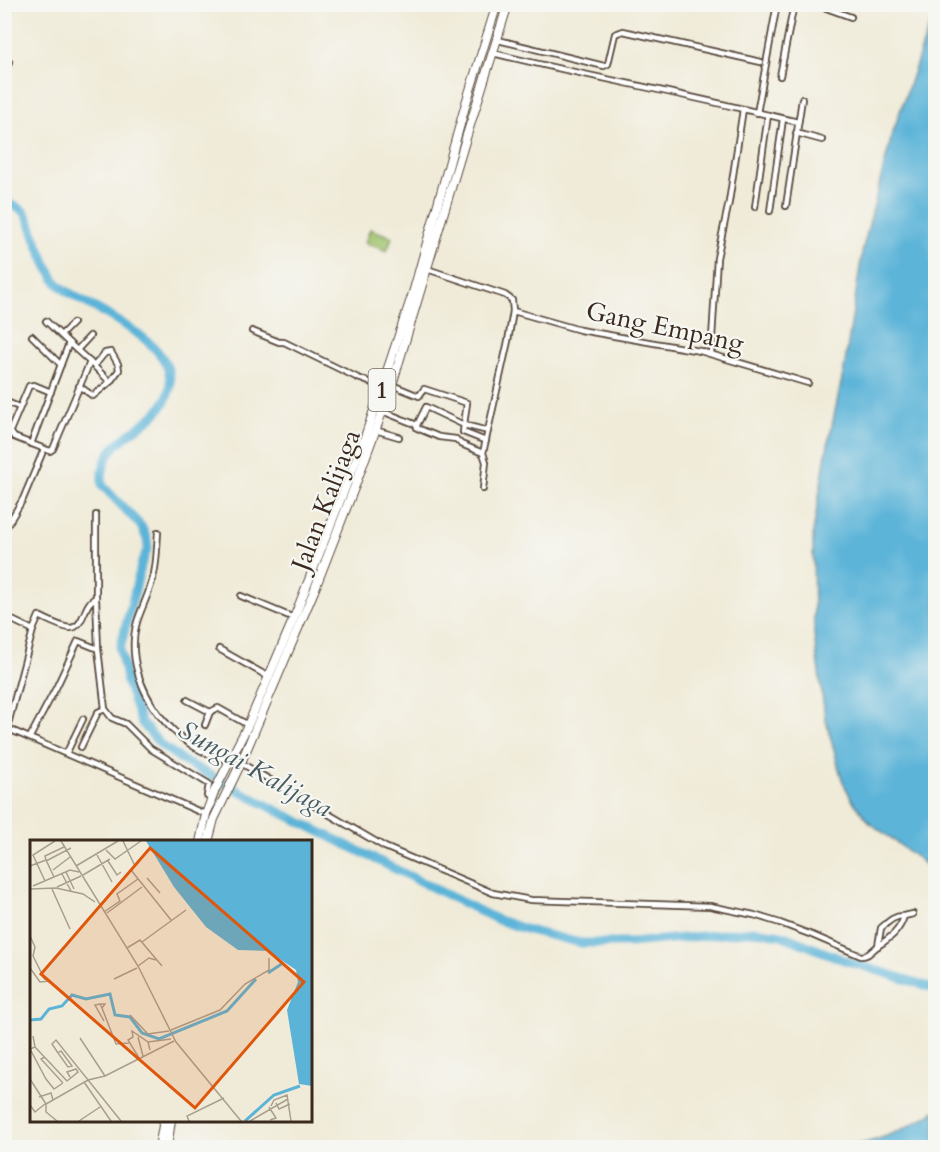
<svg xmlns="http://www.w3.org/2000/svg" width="940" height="1152" viewBox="0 0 940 1152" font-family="Cardo,serif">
	<rect width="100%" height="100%" fill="#f6f6f2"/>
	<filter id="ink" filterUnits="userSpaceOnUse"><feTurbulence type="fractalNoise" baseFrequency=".0167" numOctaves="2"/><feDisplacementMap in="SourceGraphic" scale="12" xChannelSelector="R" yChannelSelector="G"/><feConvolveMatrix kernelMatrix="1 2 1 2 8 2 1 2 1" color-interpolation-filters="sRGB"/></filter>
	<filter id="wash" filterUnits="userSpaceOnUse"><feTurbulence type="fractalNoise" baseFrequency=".008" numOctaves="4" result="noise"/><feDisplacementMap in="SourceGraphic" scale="24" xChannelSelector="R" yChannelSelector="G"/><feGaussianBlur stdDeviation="1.35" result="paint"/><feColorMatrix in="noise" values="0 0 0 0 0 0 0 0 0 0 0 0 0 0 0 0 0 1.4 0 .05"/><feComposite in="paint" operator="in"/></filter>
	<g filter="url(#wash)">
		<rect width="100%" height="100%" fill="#f0ebd8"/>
		<polygon fill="#9fc26c" stroke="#6d7645" stroke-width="1.5" points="370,229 392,237 387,251 365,243"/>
		<g fill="#5bb4d8" stroke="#4b6f7b" stroke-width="1.5">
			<polygon points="935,9 936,879 935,879 930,870 920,860 870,823 852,800 842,780 825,717 814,635 813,532 826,454 844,369 863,248 892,135"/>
			<path d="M935 1111V1147H843C877 1143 907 1129 935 1111Z"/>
		</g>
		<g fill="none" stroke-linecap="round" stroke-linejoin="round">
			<path stroke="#5bb4d8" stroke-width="9" d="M4 204C28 206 28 219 35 237 39 248 44 260 50 271 53 276 55 282 60 286 90 311 174 337 170 385 166 431 98 429 102 485L141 526 147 539 148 548 142 562 120 649 127 683 141 722 161 745 185 762 272 808 498 920 528 930 581 943H630L755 931 781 935 844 960 936 989"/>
		</g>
	</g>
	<g filter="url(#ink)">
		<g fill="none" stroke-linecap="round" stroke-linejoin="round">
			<defs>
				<g id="minor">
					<polyline points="815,4 851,17"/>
					<polyline points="4,16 12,4"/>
					<polyline points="498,40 604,66 608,64 615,34 623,31 761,62"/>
					<path d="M493 53C576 74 660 89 743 109"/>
					<polyline points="4,60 9,62 7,68"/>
					<polyline points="780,76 794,4"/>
					<polyline points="757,113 777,4"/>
					<polyline points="796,133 822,140"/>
					<polyline points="786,206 802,99"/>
					<polyline points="755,207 768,115"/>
					<polyline points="770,211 783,119"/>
					<polyline points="427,269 505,295 512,300 513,311 508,341 483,453 486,462 483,489"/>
					<polyline points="513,311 580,330 700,351 808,383"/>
					<polyline points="46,321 69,343"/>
					<polyline points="252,331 279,342 284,342 358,378 383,387"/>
					<polyline points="61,335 73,323"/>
					<polyline points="32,336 61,365"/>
					<polyline points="77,350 90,336"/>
					<polyline points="711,354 717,258 729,202 743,109 798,122"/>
					<polyline points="94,366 105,353 111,352 118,364 119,370 110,382"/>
					<polyline points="392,385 419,396 424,389 467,403 463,432 486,441"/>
					<polyline points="51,392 34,385 29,386 10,431 14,437 50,451 53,449 90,362 110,382 93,396 79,386"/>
					<polyline points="4,401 19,407"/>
					<polyline points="382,411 417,425 417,428 439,437 456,439 461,444 483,453"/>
					<polyline points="417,425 426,407 464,425 488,431"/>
					<polyline points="375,430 399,437"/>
					<polyline points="31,444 69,343 90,362"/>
					<polyline points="4,531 23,499 44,449"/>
					<path d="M158 532C157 546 157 560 154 574 151 590 142 606 137 622 126 661 145 704 174 731 190 746 208 757 230 760"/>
					<polyline points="241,596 294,618"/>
					<polyline points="96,598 96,515"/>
					<polyline points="4,616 33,630"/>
					<polyline points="219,649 269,677"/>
					<polyline points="187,700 210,712"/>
					<polyline points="205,725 210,712 218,708 248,725"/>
					<polyline points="4,727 205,814"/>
					<path d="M7 728 33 630 39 616C48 620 60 627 70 628 85 628 83 602 96 598L98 649 105 709 112 718 126 724 151 749 209 784 207 796 212 799"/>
					<polyline points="30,737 57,686 78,641 98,649"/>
					<polyline points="81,747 98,712 105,709"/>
					<polyline points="67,752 83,719"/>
					<path d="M241 763 385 847 493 893 531 900 710 906 754 915 780 923 812 935 861 956C869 956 871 951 878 946 890 938 900 931 904 916L913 914"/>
					<path d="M878 946 881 928C888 922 895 915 904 916"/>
				</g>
				<g id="trunk">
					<polyline points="200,842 206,814 215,790 248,725 294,618 365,437 413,293 466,103 497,4"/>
					<polyline points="208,842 214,819 240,765 314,591 356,483 392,385 466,138 508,4"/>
					<polyline points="159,1148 164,1120"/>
					<polyline points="167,1148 171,1120"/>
				</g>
			</defs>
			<use href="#minor" stroke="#56473a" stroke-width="8"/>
			<use href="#trunk" stroke="#56473a" stroke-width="10"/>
			<use href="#minor" stroke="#fff" stroke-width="4.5"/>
			<use href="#trunk" stroke="#fff" stroke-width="8"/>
		</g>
	</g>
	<g text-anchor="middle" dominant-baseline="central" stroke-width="4.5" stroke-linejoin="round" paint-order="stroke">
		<rect fill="#f6f6f2" stroke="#73675e" stroke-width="1.5" x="368.5" y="369" width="27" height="42" rx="4.5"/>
		<g font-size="24" font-weight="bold" fill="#3b2a1e">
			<text x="382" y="390">1</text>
		</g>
		<g font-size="26" fill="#3b2a1e" stroke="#f6f6f2">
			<text transform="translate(665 327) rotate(12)">Gang Empang</text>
			<text transform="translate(326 500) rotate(-69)">Jalan Kalijaga</text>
		</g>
		<g font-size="27" font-style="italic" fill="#465a5f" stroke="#f6f6f2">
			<text transform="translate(255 769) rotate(29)">Sungai Kalijaga</text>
		</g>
	</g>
	<g transform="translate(30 840)">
		<rect width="282" height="282" fill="#f0ebd8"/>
		<path d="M116 1H282V246L269 244 257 170 268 142 266 130 238 111 208 110 176 87 144 47Z" fill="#5bb4d8"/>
		<path fill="none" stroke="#5bb4d8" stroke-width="3" d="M238 133 253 123M0 180 11 179 19 169 32 166 42 155 56 159 80 154 85 175 100 177 112 193 129 199 197 171 226 139M215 281 244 255 270 246"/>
		<path fill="none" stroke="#a89e8e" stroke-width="1.5" d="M31 1 108 126 146 202 211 281M93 1 105 26 101 30 141 80M76 10 85 19 111 1M67 15 82 42M16 20 15 16 34 7M16 21 41 8M78 21 87 35 91 32M0 26 16 20 24 37M46 26 88 1M23 30 40 17M36 32 44 49M32 34 41 51M53 35 80 19M117 38 130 53M15 41 3 15 25 1M3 46 40 30 49 32M27 47 51 36M0 49 26 48 53 54 65 62M22 49 40 89M74 72 90 61 87 54 108 39M77 73 112 47M0 96 5 107 3 116 15 140M112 102 156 70M97 108 110 100 132 126M108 126 119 118 126 120M0 128 10 142 21 141M84 139 107 128M70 164 65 165 74 181M72 168 70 164H75L72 168 86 204 99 203M100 175 118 194 139 191M141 190 190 170 215 144 239 130V118M3 196 5 207 0 209 16 239 24 249 33 243M108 197 113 216M50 198 75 236M118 202 141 199M5 207 37 241M31 211 42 226 38 227 28 213ZM28 213 22 204 26 200 91 281M15 217 11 219 33 243M109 218 98 200 103 197 102 191 118 202 120 210M0 239 16 264M37 241 48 232 46 229 37 232 40 237M54 242 81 281M9 257 21 253 23 260M246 263 249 269 260 264M0 265 5 272 15 264M241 266 244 260 257 255 261 281M239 267 246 278 240 280M27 281 16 272V264L58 240 75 236 144 201M49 281 70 267M159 281 157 276 194 258M220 281 258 259"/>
		<path fill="#df570d" fill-opacity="0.15" stroke="#df570d" stroke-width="3" d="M120 8 274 142 165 268 11 134Z"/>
		<rect width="282" height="282" fill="none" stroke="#3b2a1e" stroke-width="3"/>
	</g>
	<rect width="940" height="1152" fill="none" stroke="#f6f6f2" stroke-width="24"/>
</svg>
